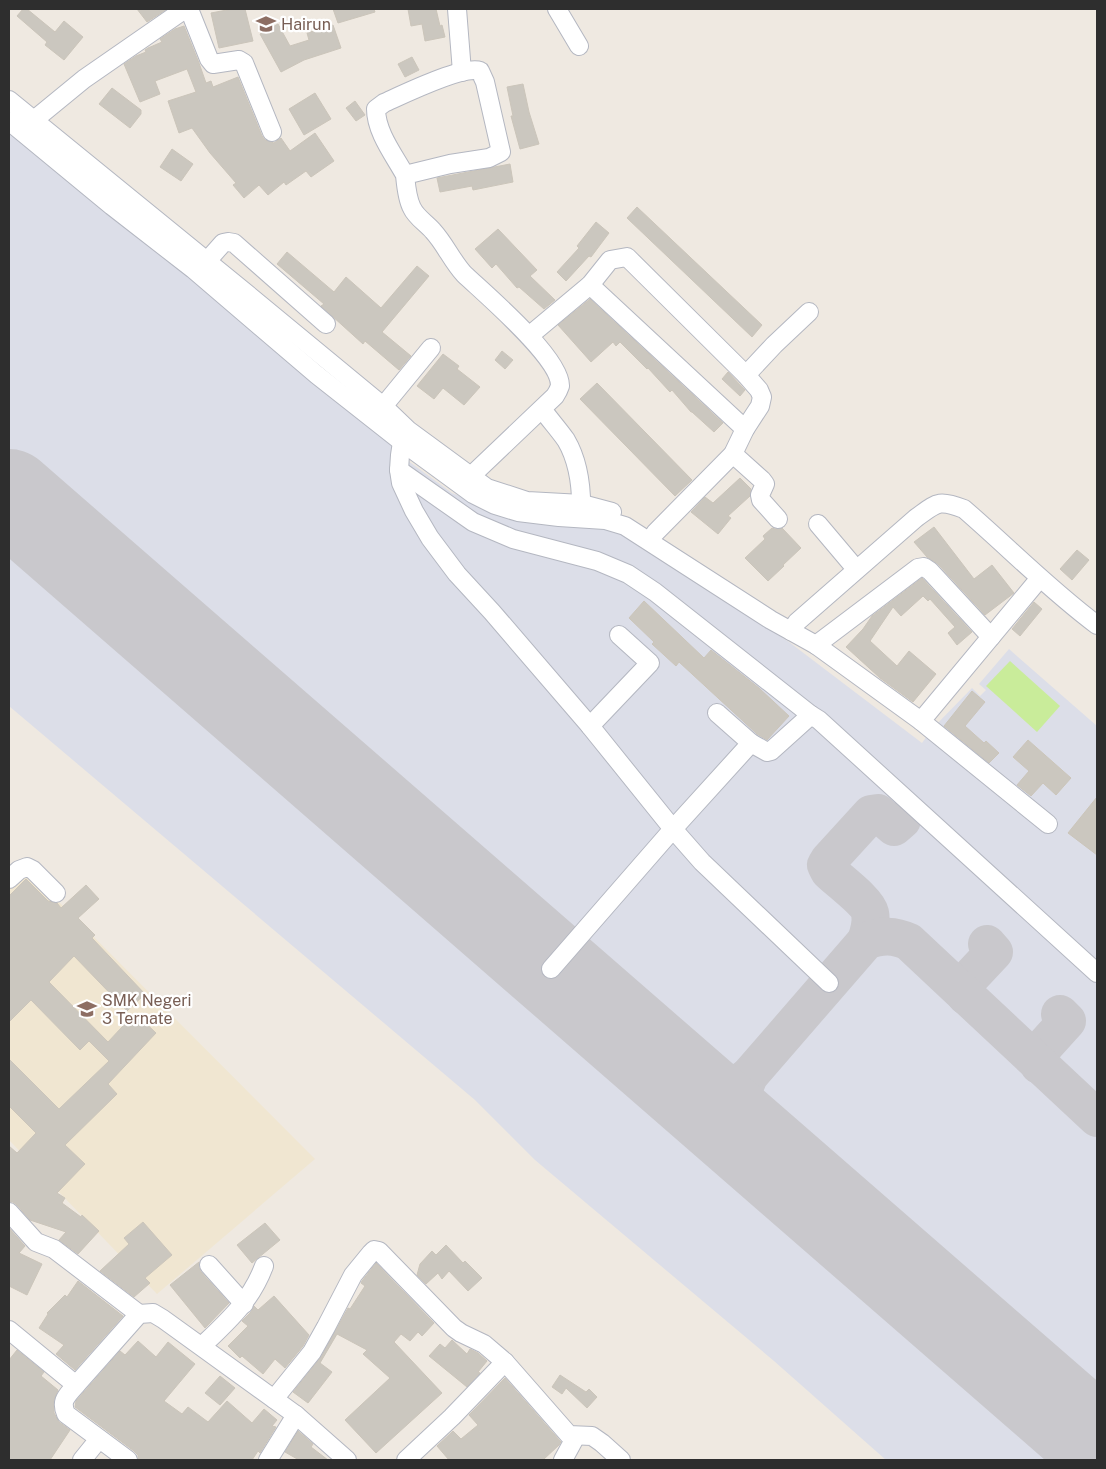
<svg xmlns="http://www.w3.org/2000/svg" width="1106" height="1469" viewBox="0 0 1106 1469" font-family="'Public Sans',sans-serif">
	<rect width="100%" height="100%" fill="#efe9e1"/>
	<polygon fill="#f0e6d1" points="23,866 315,1159 157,1294 9,1140 9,878"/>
	<polygon fill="#dcdee8" points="9,128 391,443 400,455 452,493 484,506 605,528 619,532 663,557 789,642 922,743 932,729 972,688 980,696 986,690 979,684 1009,649 1097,726 1097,1460 886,1460 774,1361 535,1160 475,1100 9,706"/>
	<polygon fill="#c9ec9a" points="1010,661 1060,706 1037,732 986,686"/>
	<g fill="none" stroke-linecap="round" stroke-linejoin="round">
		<g stroke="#c9c8cc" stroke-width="38">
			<path d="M866 941C869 932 872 923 870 913 867 901 839 881 829 871L826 865 829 860 871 814 878 813 894 827 902 820"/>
			<polyline points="966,996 964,988 964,984 994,952 987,944"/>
			<polyline points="1039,1065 1039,1052 1067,1021 1060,1014"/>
			<path d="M686 1086C711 1093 728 1093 749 1076"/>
			<path d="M753 1144 740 1110 742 1094 749 1076 866 941C882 935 894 935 909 942L1097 1118"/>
			<polyline points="1083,1431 1097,1436"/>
		</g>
		<polyline stroke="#c9c8cc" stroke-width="94" points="9,496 1097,1443"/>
	</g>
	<g fill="#cbc7bf" stroke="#cbc5ba">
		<polygon points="23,9 27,9 55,32 64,21 83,37 64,60 45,45 47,42 17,16"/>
		<polygon points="137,9 167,9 147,22"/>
		<polygon points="232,9 245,9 253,41 219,48 211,13"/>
		<polygon points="333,9 374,9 375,12 338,23"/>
		<polygon points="408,9 436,9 440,26 442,25 445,37 425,41 422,24 411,26"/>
		<polygon points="278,24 290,46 309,40 307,33 333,25 341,48 304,60 281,72 260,34"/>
		<polygon points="184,26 199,63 206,83 211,81 213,87 238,77 262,136 265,140 274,143 281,138 290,151 315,133 334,161 311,177 306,171 286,185 284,182 268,195 259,185 244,198 233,185 236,183 210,153 192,128 179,133 168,101 196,92 187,69 155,81 160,94 140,102 124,64 136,56 146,52 145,50 148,48 162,42 160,39 175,29"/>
		<polygon points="412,57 419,70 405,77 398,64"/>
		<polygon points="523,84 529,112 539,144 520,149 511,116 513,116 507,87"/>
		<polygon points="112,88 141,110 141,114 130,128 99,104"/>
		<polygon points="315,93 331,119 304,135 289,109"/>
		<polygon points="355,101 365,115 356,121 346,108"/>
		<polygon points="172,149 193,164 181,181 160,167"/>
		<polygon points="510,164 513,182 473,190 472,186 440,192 437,178"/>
		<polygon points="637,207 762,325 752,337 627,218"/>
		<polygon points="596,222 609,233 591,257 589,256 566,281 557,272 579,248 577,246"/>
		<polygon points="498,229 537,270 530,276 555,300 544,309 519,287 517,288 496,264 492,268 475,249"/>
		<polygon points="287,252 334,292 346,277 381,308 417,266 429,276 382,332 411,356 399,370 365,341 363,344 321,306 324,304 277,264"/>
		<polygon points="590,299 723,423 714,432 692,412 691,412 672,390 670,392 648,368 647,369 620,342 616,346 613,342 591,362 558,325"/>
		<polygon points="502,351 513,360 505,369 495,360"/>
		<polygon points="443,354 459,366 457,369 480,387 464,405 443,388 434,399 417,386"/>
		<polygon points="728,372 745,390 740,396 722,379"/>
		<polygon points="597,383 692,480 675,496 580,399"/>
		<polygon points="740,478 751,489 750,496 728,516 731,518 718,534 691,512 705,497 713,503"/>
		<polygon points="934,527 974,579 992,565 1014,593 985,615 938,564 927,557 914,542"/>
		<polygon points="772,528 775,529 782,528 801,548 783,565 784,566 768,581 745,558 765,539 763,536"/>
		<polygon points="1077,550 1089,560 1072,580 1060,569"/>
		<polygon points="922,578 972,632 957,645 948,633 955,627 930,599 928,601 923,596 901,616 893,607 870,641 897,666 909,651 936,674 913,702 880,678 846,647 863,629 872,616"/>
		<polygon points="644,601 704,658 711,650 759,688 789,716 767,740 757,734 679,662 676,666 652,644 654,642 629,618"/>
		<polygon points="1034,602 1042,609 1020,636 1012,629"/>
		<polygon points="972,691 985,702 965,726 984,743 986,741 999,753 989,763 944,726"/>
		<polygon points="1028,740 1071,778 1056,795 1043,783 1031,796 1017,785 1029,771 1013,757"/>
		<polygon points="1097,797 1097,855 1068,833"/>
		<polygon points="26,879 48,901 57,903 61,908 86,885 99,899 78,918 95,935 92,938 145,994 127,1011 74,956 49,982 108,1042 135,1013 156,1033 108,1084 117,1094 65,1145 85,1164 57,1193 65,1198 62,1203 81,1217 82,1215 99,1231 78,1254 59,1240 66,1232 30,1220 17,1205 13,1202 9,1202 9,1146 17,1153 36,1133 9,1106 9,1059 59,1109 109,1061 89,1041 80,1050 31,1000 9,1022 9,896"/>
		<polygon points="143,1222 172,1255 145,1278 150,1283 134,1297 100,1271 129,1244 124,1238"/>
		<polygon points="265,1223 280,1240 252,1263 237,1245"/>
		<polygon points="9,1228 25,1246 19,1253 42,1264 27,1295 9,1286"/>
		<polygon points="446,1245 463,1263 465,1261 482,1278 468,1291 449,1271 442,1279 438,1273 426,1284 417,1275 420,1264 432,1251 436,1255"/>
		<polygon points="199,1262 199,1268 201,1272 229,1303 205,1328 170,1285"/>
		<polygon points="376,1263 434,1323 422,1336 418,1332 410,1341 401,1334 394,1342 442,1393 376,1453 345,1420 390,1378 363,1354 367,1350 337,1334 320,1363 332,1372 308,1403 293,1392 321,1357 348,1308 350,1309 365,1286 361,1283 362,1281"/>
		<polygon points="78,1281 123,1316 75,1370 56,1354 64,1345 39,1328 48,1314 47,1313 65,1295 67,1297"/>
		<polygon points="274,1296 309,1335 303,1346 285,1368 275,1359 263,1374 242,1356 240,1358 228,1346 248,1326 242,1321 251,1312 254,1306 258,1310"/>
		<polygon points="452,1340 467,1354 470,1349 478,1353 487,1361 478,1372 480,1373 467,1387 429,1356 440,1344 445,1348"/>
		<polygon points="138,1341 156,1357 168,1342 195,1364 164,1401 182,1414 188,1407 208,1422 227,1401 252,1423 264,1409 277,1420 272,1426 276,1427 260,1453 258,1451 252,1460 138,1460 138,1455 134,1451 75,1407 76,1401 120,1351 125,1355"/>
		<polygon points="17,1350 44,1372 41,1376 58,1390 54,1400 54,1413 59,1422 70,1430 50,1460 9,1460 9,1360"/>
		<polygon points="560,1375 586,1392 589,1389 597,1397 587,1408 566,1388 562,1394 552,1387"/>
		<polygon points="220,1376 235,1388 220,1405 205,1393"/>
		<polygon points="505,1378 561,1442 559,1445 543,1460 449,1460 437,1446 453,1431 461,1439 478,1425 469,1415"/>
		<polygon points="298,1431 313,1444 311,1447 328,1460 299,1460 285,1452"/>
	</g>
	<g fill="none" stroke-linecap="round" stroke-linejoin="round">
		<defs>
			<g id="minor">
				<polyline points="189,9 209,59 213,64 239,60 244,63 272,132"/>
				<polyline points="457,9 462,72"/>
				<polyline points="557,9 579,46"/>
				<polyline points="9,100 246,293 384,407 408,430 487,488 527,501 582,504 612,512"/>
				<polyline points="34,120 84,79 185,9"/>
				<polyline points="9,121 112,206 193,269 317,375 402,442 473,494 495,505 518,512 559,517 605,520 625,526 771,620 816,645 921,721 1035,584"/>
				<path d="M405 175 450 164 489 158 501 152 485 82 480 71C463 65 402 95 384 103L376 109C376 132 394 155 405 175 406 185 407 199 412 208 416 217 426 223 433 231 445 244 452 261 464 274 485 294 561 358 560 386 559 389 557 393 555 396L471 476 464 485"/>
				<polyline points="199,270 223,243 228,242 234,243 326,324"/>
				<polyline points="590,285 745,429"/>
				<polyline points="529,336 590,285 610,260 627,257 746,375 759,390 762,397 760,406 745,429 733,454 655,533"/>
				<polyline points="746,375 774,345 809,312"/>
				<path d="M542 409C550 420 559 430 566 440 579 462 582 491 581 516"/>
				<polyline points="376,415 431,348"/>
				<polyline points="406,434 402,442 400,455 399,470 401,483 414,511 430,538 457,574 492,612 590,726 673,829 702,862 829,983"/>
				<polyline points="733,454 762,480 765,484 760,495 761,500 778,519"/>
				<polyline points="399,470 473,522 513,539 597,561 628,574 655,592 811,715"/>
				<polyline points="818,524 856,569"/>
				<path d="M791 631 797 622 916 518C937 503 938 499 964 509 1009 548 1050 590 1097 625"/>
				<polyline points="816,645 918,568 924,567 930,571 991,637"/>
				<polyline points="717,713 751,743"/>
				<polyline points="921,721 1048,824"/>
				<polyline points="590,726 650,663 619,635"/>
				<polyline points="9,879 19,870 27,867 33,870 56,893"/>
				<polyline points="551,969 673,829 751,743 767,752 771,751 811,715 819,720 1097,973"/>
				<polyline points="9,1212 36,1242 54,1249 139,1314"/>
				<polyline points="209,1265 244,1304"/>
				<polyline points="9,1330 76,1385 139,1314 153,1313 163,1319 296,1415 347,1460"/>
				<path d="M202 1346C228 1321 251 1301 264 1266"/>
				<path d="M76 1385C67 1396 60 1400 66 1414L128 1460"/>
				<polyline points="274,1399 312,1352 326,1327 353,1275 371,1253 374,1250 379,1251 454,1328 461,1333 484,1344 505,1362 569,1435 592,1436 602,1443 621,1460"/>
				<polyline points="82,1460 99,1439"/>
				<polyline points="268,1460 296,1415"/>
				<polyline points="406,1460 452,1417 505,1362"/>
				<polyline points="563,1460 576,1436"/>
			</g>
		</defs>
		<use href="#minor" stroke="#b4b7c1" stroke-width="20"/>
		<use href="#minor" stroke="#fff" stroke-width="18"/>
	</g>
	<defs>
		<symbol id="university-bare" viewBox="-9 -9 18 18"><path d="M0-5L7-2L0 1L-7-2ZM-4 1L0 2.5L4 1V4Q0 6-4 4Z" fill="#8d6e63" stroke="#fff" stroke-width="2.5" paint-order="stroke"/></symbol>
		<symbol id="school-bare" viewBox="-9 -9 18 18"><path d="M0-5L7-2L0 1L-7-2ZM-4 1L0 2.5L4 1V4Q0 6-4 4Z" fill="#8d6e63" stroke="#fff" stroke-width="2.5" paint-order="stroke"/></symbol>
	</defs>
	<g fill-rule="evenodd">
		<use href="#university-bare" x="252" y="10" width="28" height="28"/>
		<use href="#school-bare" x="73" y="995" width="28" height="28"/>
	</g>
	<g text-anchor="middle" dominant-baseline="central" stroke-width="4.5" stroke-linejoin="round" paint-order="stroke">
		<g font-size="16" fill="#785e54" stroke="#fff" text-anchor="start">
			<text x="281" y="24">Hairun</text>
			<text x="102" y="1000">SMK Negeri<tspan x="102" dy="18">3 Ternate</tspan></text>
		</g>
	</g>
	<rect width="1106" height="1469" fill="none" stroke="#2e2e2e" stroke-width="20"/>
</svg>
